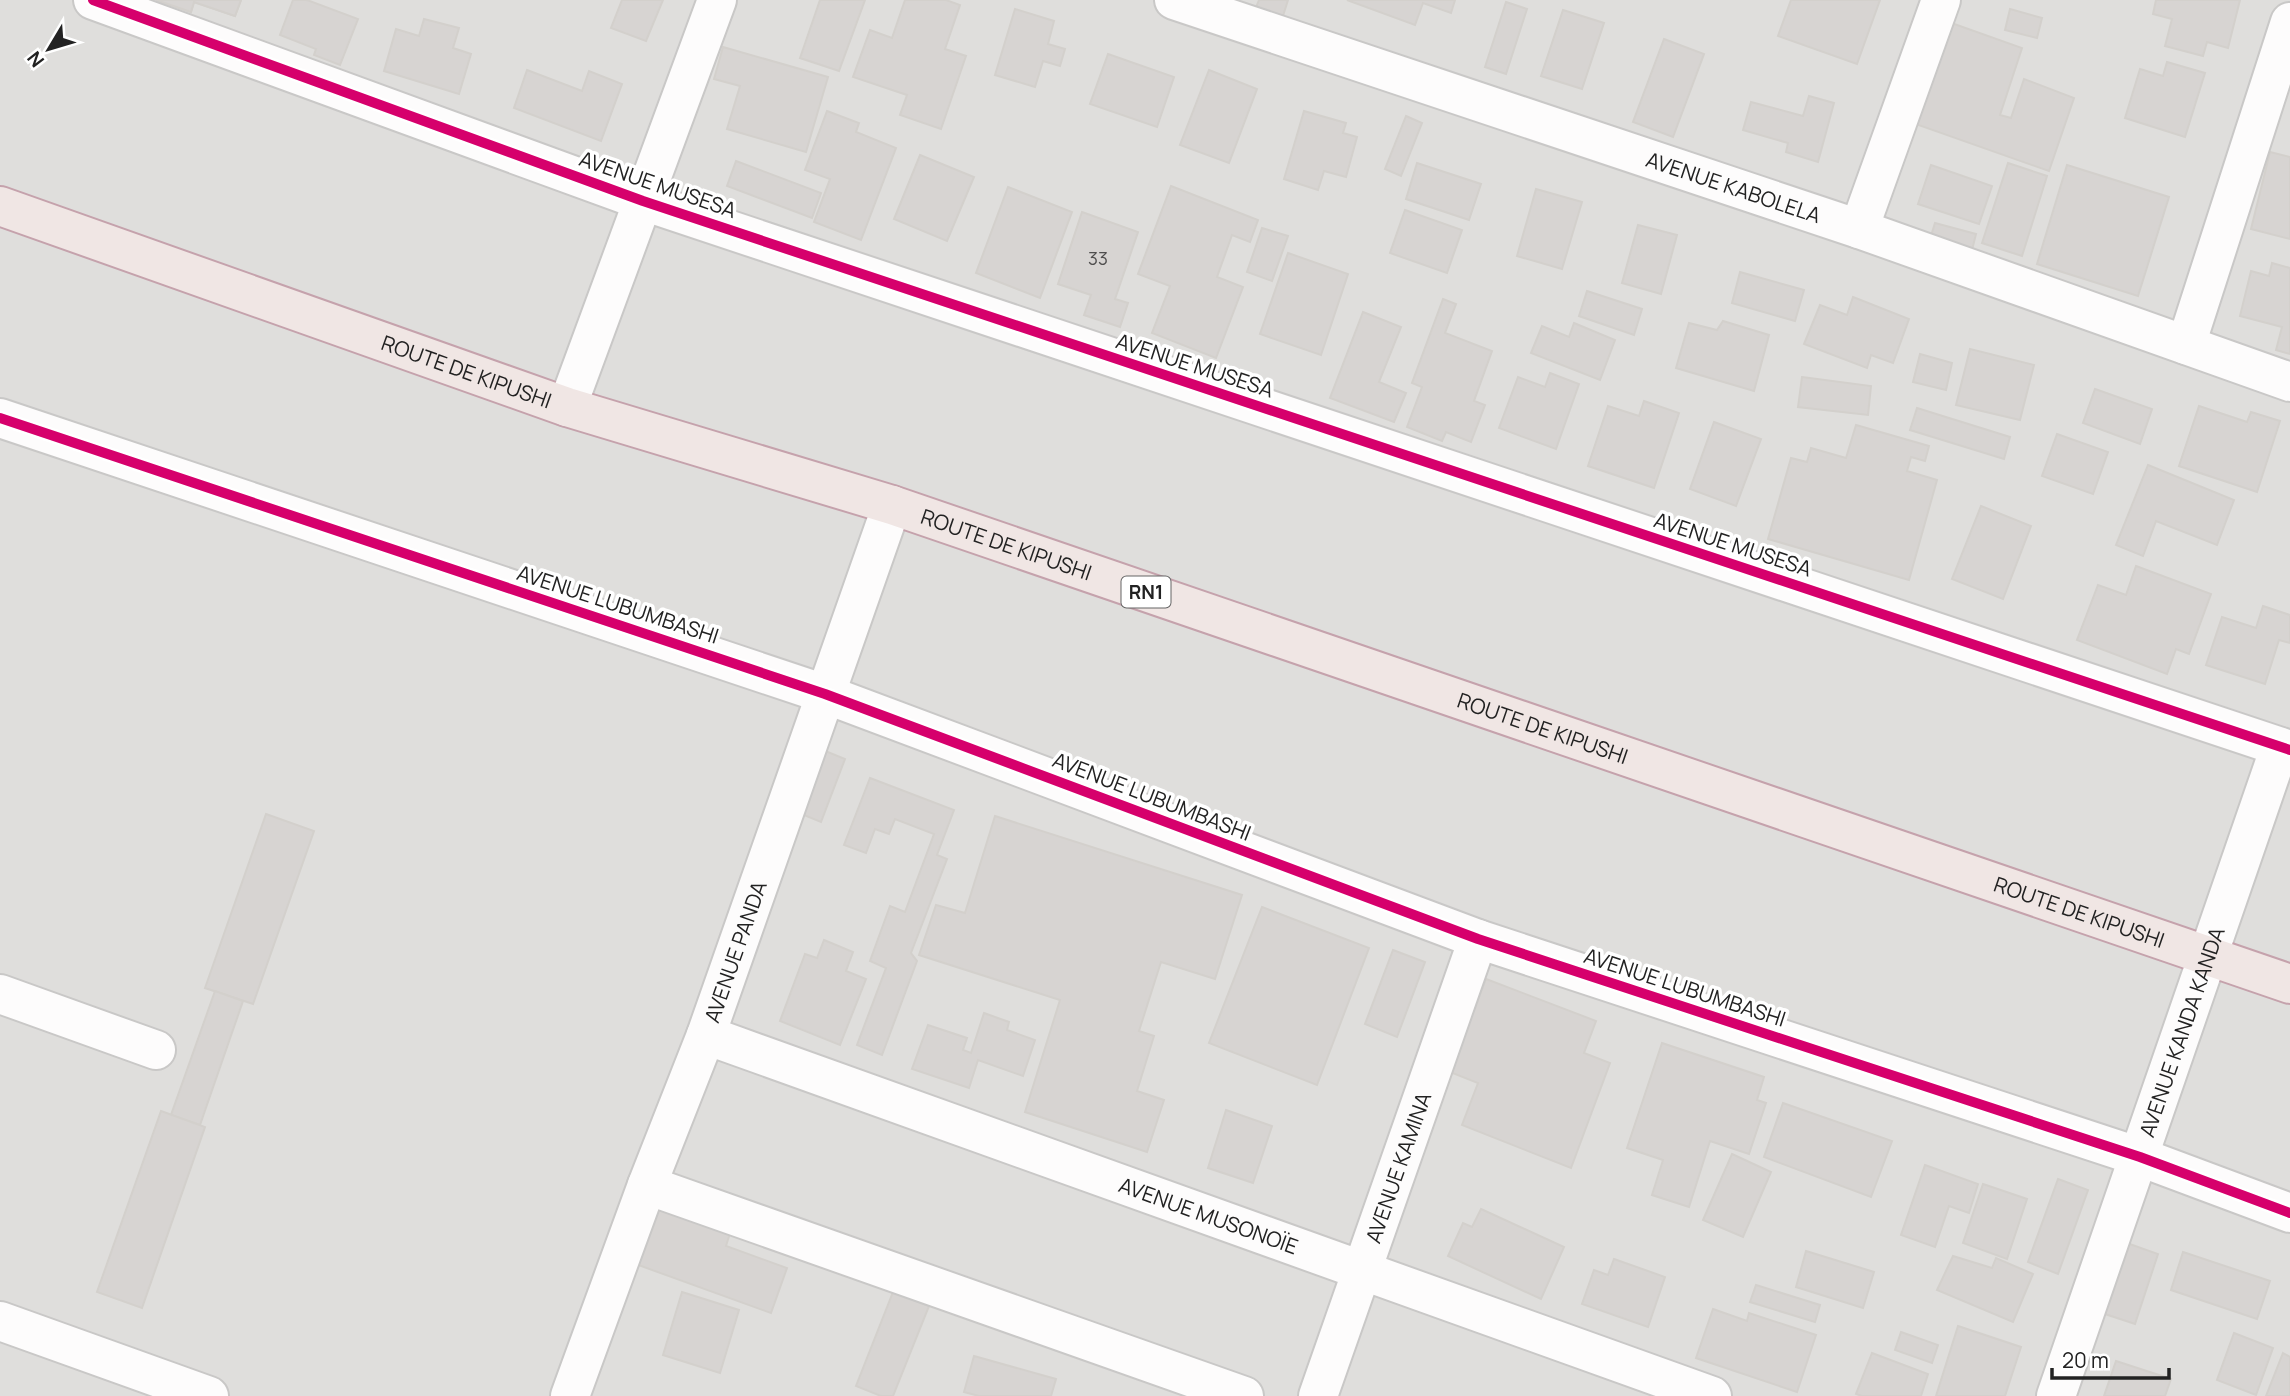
<svg xmlns="http://www.w3.org/2000/svg" width="2290" height="1396" viewBox="0 0 2290 1396" font-family="Manrope,sans-serif">
	<rect width="100%" height="100%" fill="#f0eeeb"/>
	<rect fill="#dfdedc" x="0" y="0" width="2290" height="1396"/>
	<g fill="#d7d4d2" stroke="#d3d0cc" stroke-width="2">
		<polygon points="156,0 241,0 235,16 194,2 191,12"/>
		<polygon points="156,0 241,0 235,16 194,2 191,12"/>
		<polygon points="293,0 307,0 358,19 340,65 314,55 316,49 280,35"/>
		<polygon points="622,0 663,0 646,41 611,28"/>
		<polygon points="820,0 865,0 839,71 800,58"/>
		<polygon points="905,0 946,0 960,5 945,49 966,56 941,129 900,115 907,95 853,77 870,30 892,38"/>
		<polygon points="1259,0 1288,0 1282,19 1255,10"/>
		<polygon points="1347,0 1455,0 1451,13 1423,3 1415,25"/>
		<polygon points="1791,0 1880,0 1857,64 1778,36"/>
		<polygon points="2156,0 2240,0 2228,48 2207,42 2203,56 2165,46 2172,19 2153,14"/>
		<polygon points="1506,2 1527,9 1506,74 1485,67"/>
		<polygon points="1015,9 1054,21 1048,44 1065,49 1060,66 1043,61 1035,87 995,75"/>
		<polygon points="2010,9 2042,18 2037,38 2005,30"/>
		<polygon points="1563,10 1604,23 1582,89 1541,76"/>
		<polygon points="424,19 459,28 453,48 471,54 459,94 384,71 396,29 419,36"/>
		<polygon points="1943,20 2022,48 2000,115 2011,118 2024,79 2074,98 2049,171 1907,121"/>
		<polygon points="1664,39 1704,54 1673,137 1633,122"/>
		<polygon points="723,47 828,77 806,152 727,129 740,86 714,79"/>
		<polygon points="1108,54 1174,77 1157,127 1090,104"/>
		<polygon points="2167,62 2205,73 2185,137 2125,118 2140,69 2163,76"/>
		<polygon points="527,70 582,91 589,71 622,84 601,141 514,108"/>
		<polygon points="1209,70 1257,89 1229,163 1180,145"/>
		<polygon points="1809,96 1834,103 1818,162 1786,152 1788,143 1743,130 1751,102 1803,116"/>
		<polygon points="827,111 859,123 856,132 896,148 861,240 814,222 830,179 805,170"/>
		<polygon points="1304,111 1346,123 1343,133 1357,137 1346,177 1324,171 1318,190 1284,179"/>
		<polygon points="1406,116 1422,123 1401,176 1385,169"/>
		<polygon points="2270,152 2290,157 2290,239 2251,229"/>
		<polygon points="920,155 974,177 947,241 894,219"/>
		<polygon points="736,161 821,193 812,218 727,186"/>
		<polygon points="1417,163 1481,184 1469,220 1406,199"/>
		<polygon points="2008,163 2047,176 2022,256 1982,243"/>
		<polygon points="1931,165 1992,186 1979,224 1918,204"/>
		<polygon points="2067,165 2169,197 2138,296 2037,264"/>
		<polygon points="1171,186 1258,220 1250,242 1232,235 1217,277 1243,287 1216,358 1152,333 1170,286 1138,274"/>
		<polygon points="1008,187 1072,212 1040,298 976,273"/>
		<polygon points="1536,189 1582,202 1562,269 1517,256"/>
		<polygon points="1405,210 1462,230 1447,273 1390,253"/>
		<polygon points="1082,212 1138,232 1115,299 1128,303 1120,327 1084,315 1091,295 1058,284"/>
		<polygon points="1935,223 1976,234 1972,250 1930,239"/>
		<polygon points="1638,225 1677,235 1661,294 1622,283"/>
		<polygon points="1262,228 1288,236 1272,281 1247,272"/>
		<polygon points="1288,253 1348,274 1321,355 1260,334"/>
		<polygon points="2272,263 2290,268 2290,354 2276,350 2282,327 2240,316 2251,271 2269,276"/>
		<polygon points="1740,272 1804,290 1795,321 1732,303"/>
		<polygon points="1587,291 1642,309 1634,335 1579,316"/>
		<polygon points="1853,297 1909,319 1893,363 1871,355 1867,368 1804,344 1820,305 1847,315"/>
		<polygon points="1443,299 1456,304 1445,333 1492,351 1474,401 1485,405 1471,442 1446,432 1442,441 1407,427 1422,387 1412,383"/>
		<polygon points="1363,312 1401,327 1379,382 1406,393 1394,422 1330,398"/>
		<polygon points="1723,321 1769,335 1754,391 1676,368 1689,323 1717,330"/>
		<polygon points="1574,323 1615,340 1600,380 1531,353 1542,326 1569,337"/>
		<polygon points="1970,349 2034,365 2020,420 1956,405"/>
		<polygon points="1920,354 1952,363 1946,390 1913,382"/>
		<polygon points="1550,373 1579,384 1556,449 1499,428 1518,377 1545,387"/>
		<polygon points="1802,377 1871,386 1868,415 1798,407"/>
		<polygon points="2095,389 2152,409 2140,444 2083,423"/>
		<polygon points="1644,401 1679,413 1654,488 1588,466 1608,406 1639,416"/>
		<polygon points="2199,406 2247,422 2251,412 2280,421 2257,492 2179,466"/>
		<polygon points="1917,408 2010,437 2004,459 1910,430"/>
		<polygon points="1714,422 1761,439 1736,506 1690,489"/>
		<polygon points="1856,425 1929,446 1925,461 1911,457 1907,471 1937,480 1909,580 1768,539 1791,458 1807,462 1811,448 1846,458"/>
		<polygon points="2057,434 2108,452 2093,494 2042,476"/>
		<polygon points="2148,465 2234,500 2217,545 2156,521 2143,556 2116,545"/>
		<polygon points="1981,506 2031,526 2003,599 1952,579"/>
		<polygon points="2136,566 2211,594 2189,654 2176,649 2167,674 2077,640 2098,585 2126,595"/>
		<polygon points="2263,606 2290,615 2290,643 2279,640 2265,684 2206,665 2222,617 2256,628"/>
		<polygon points="818,748 845,759 821,822 794,811"/>
		<polygon points="870,778 954,810 937,855 947,859 911,953 917,961 882,1055 857,1045 886,968 870,961 890,906 905,912 934,834 895,819 889,834 875,829 866,853 844,845"/>
		<polygon points="266,814 314,831 253,1004 205,988"/>
		<polygon points="995,816 1242,895 1215,979 1161,962 1139,1031 1154,1036 1137,1091 1164,1100 1147,1152 1025,1112 1060,1000 919,955 936,905 965,913"/>
		<polygon points="1262,907 1369,948 1317,1085 1209,1043"/>
		<polygon points="824,940 853,952 846,971 866,979 840,1045 780,1021 805,954 817,958"/>
		<polygon points="1393,950 1425,962 1397,1037 1365,1024"/>
		<polygon points="1486,979 1596,1021 1584,1053 1610,1063 1571,1168 1462,1125 1478,1083 1450,1072"/>
		<polygon points="215,991 243,1001 200,1125 171,1115"/>
		<polygon points="984,1013 1009,1022 1007,1030 1035,1040 1023,1076 978,1060 969,1088 912,1069 928,1025 967,1038 963,1050 971,1053"/>
		<polygon points="1662,1043 1764,1077 1757,1100 1766,1103 1749,1154 1710,1141 1689,1207 1652,1195 1663,1160 1627,1148"/>
		<polygon points="1783,1103 1892,1141 1871,1197 1764,1157"/>
		<polygon points="1226,1110 1272,1126 1253,1183 1208,1168"/>
		<polygon points="161,1111 205,1127 142,1308 97,1292"/>
		<polygon points="1732,1154 1771,1172 1743,1237 1703,1220"/>
		<polygon points="1925,1165 1978,1184 1969,1213 1949,1206 1935,1247 1901,1235"/>
		<polygon points="2058,1179 2088,1190 2058,1274 2028,1262"/>
		<polygon points="1983,1184 2027,1199 2007,1259 1963,1243"/>
		<polygon points="650,1205 730,1233 726,1246 787,1268 771,1313 630,1262"/>
		<polygon points="1481,1209 1564,1247 1541,1299 1448,1256 1463,1223 1472,1227"/>
		<polygon points="2124,1242 2158,1254 2135,1324 2102,1313"/>
		<polygon points="1806,1251 1874,1272 1863,1308 1796,1287"/>
		<polygon points="2183,1252 2270,1281 2257,1319 2171,1290"/>
		<polygon points="1953,1256 1992,1268 1996,1258 2033,1274 2013,1322 1937,1290"/>
		<polygon points="1614,1259 1665,1277 1648,1327 1582,1304 1594,1270 1608,1275"/>
		<polygon points="1756,1285 1820,1305 1815,1322 1750,1302"/>
		<polygon points="682,1292 739,1310 720,1373 663,1355"/>
		<polygon points="893,1292 929,1306 893,1396 881,1396 856,1386"/>
		<polygon points="1713,1309 1747,1321 1749,1313 1816,1335 1797,1392 1696,1358"/>
		<polygon points="1958,1326 2021,1347 2005,1396 1936,1396"/>
		<polygon points="1901,1332 1938,1345 1932,1363 1895,1350"/>
		<polygon points="2234,1333 2273,1348 2256,1395 2217,1380"/>
		<polygon points="1872,1353 1928,1374 1921,1396 1862,1396 1856,1394"/>
		<polygon points="2283,1353 2290,1357 2290,1396 2266,1396"/>
		<polygon points="974,1356 1056,1379 1051,1396 979,1396 964,1392"/>
		<polygon points="2116,1361 2171,1379 2165,1396 2104,1396"/>
	</g>
	<g fill="none" stroke-linecap="round" stroke-linejoin="round">
		<defs>
			<g id="minor">
				<polyline points="93,0 643,201 2290,750"/>
				<path id="s1" d="M1174 0 1859 229 2290 382"/>
				<polyline points="1859,229 1941,0"/>
				<polyline points="2186,345 2290,22"/>
				<polyline points="567,407 717,0"/>
				<polyline points="0,418 825,694 1478,939 2140,1157 2290,1213"/>
				<polyline points="0,994 156,1050"/>
				<path id="s2" d="M706 1035 1712 1396"/>
				<polyline points="647,1185 1244,1396"/>
				<polyline points="0,1321 209,1396"/>
				<path id="s3" d="M570 1396 647 1185 706 1035 892 505"/>
				<path id="s4" d="M1318 1396 1478 939"/>
				<path id="s5" d="M2056 1396 2280 747"/>
			</g>
			<g id="trunk">
				<path id="s6" d="M0 206 567 407 892 505 2290 984"/>
			</g>
		</defs>
		<use href="#minor" stroke="#c9c8c7" stroke-width="42"/>
		<use href="#trunk" stroke="#c5a2ac" stroke-width="42"/>
		<use href="#minor" stroke="#fdfcfc" stroke-width="38"/>
		<use href="#trunk" stroke="#f0e6e4" stroke-width="38"/>
		<defs>
			<g id="cycleway">
				<polyline points="93,0 643,201 2290,750"/>
				<polyline points="0,418 825,694 1478,939 2140,1157 2290,1213"/>
			</g>
		</defs>
		<use href="#cycleway" stroke="#fff" stroke-width="15"/>
		<use href="#cycleway" stroke="#d6006c" stroke-width="10"/>
	</g>
	<g text-anchor="middle" dominant-baseline="central" stroke-width="7" stroke-linejoin="round" paint-order="stroke">
		<g font-size="18" fill="#4f4e4e">
			<text x="1098" y="258">33</text>
		</g>
		<rect fill="#fff" stroke="#646464" stroke-width="2" x="1121.5" y="576.5" width="49" height="31" rx="5"/>
		<g font-size="19" font-weight="bold" fill="#222">
			<text x="1146" y="592">RN1</text>
		</g>
		<g font-size="21" fill="#222" stroke="#fff">
			<text transform="translate(658 184) rotate(19)">AVENUE MUSESA</text>
			<text stroke="none"><textPath href="#s1" startOffset="590">AVENUE KABOLELA</textPath></text>
			<text transform="translate(1195 365) rotate(18)">AVENUE MUSESA</text>
			<text stroke="none"><textPath href="#s6" startOffset="495">ROUTE DE KIPUSHI</textPath></text>
			<text stroke="none"><textPath href="#s6" startOffset="1062">ROUTE DE KIPUSHI</textPath></text>
			<text transform="translate(1733 544) rotate(18)">AVENUE MUSESA</text>
			<text transform="translate(618 604) rotate(18)">AVENUE LUBUMBASHI</text>
			<text stroke="none"><textPath href="#s6" startOffset="1629">ROUTE DE KIPUSHI</textPath></text>
			<text transform="translate(1152 796) rotate(21)">AVENUE LUBUMBASHI</text>
			<text stroke="none"><textPath href="#s6" startOffset="2196">ROUTE DE KIPUSHI</textPath></text>
			<text stroke="none"><textPath href="#s3" startOffset="474">AVENUE PANDA</textPath></text>
			<text transform="translate(1685 987) rotate(18)">AVENUE LUBUMBASHI</text>
			<text stroke="none"><textPath href="#s5" startOffset="385">AVENUE KANDA KANDA</textPath></text>
			<text stroke="none"><textPath href="#s4" startOffset="242">AVENUE KAMINA</textPath></text>
			<text stroke="none"><textPath href="#s2" startOffset="534">AVENUE MUSONOÏE</textPath></text>
		</g>
	</g>
	<g transform="translate(49 49) rotate(232)" stroke="#ffffff" stroke-width="5" paint-order="stroke">
	<path d="M0-5L12 26L0 18L-12 26Z" fill="#222222"/>
	<text y="-10" font-size="19" font-weight="bold" text-anchor="middle" fill="#222222">N</text>
	</g>
	<path d="M2052 1368v10h117v-10" fill="none" stroke="#222222" stroke-width="3.5"/>
	<text x="2062" y="1368" font-size="21" fill="#222222" stroke="#ffffff" stroke-width="5" paint-order="stroke">20 m</text>
</svg>
